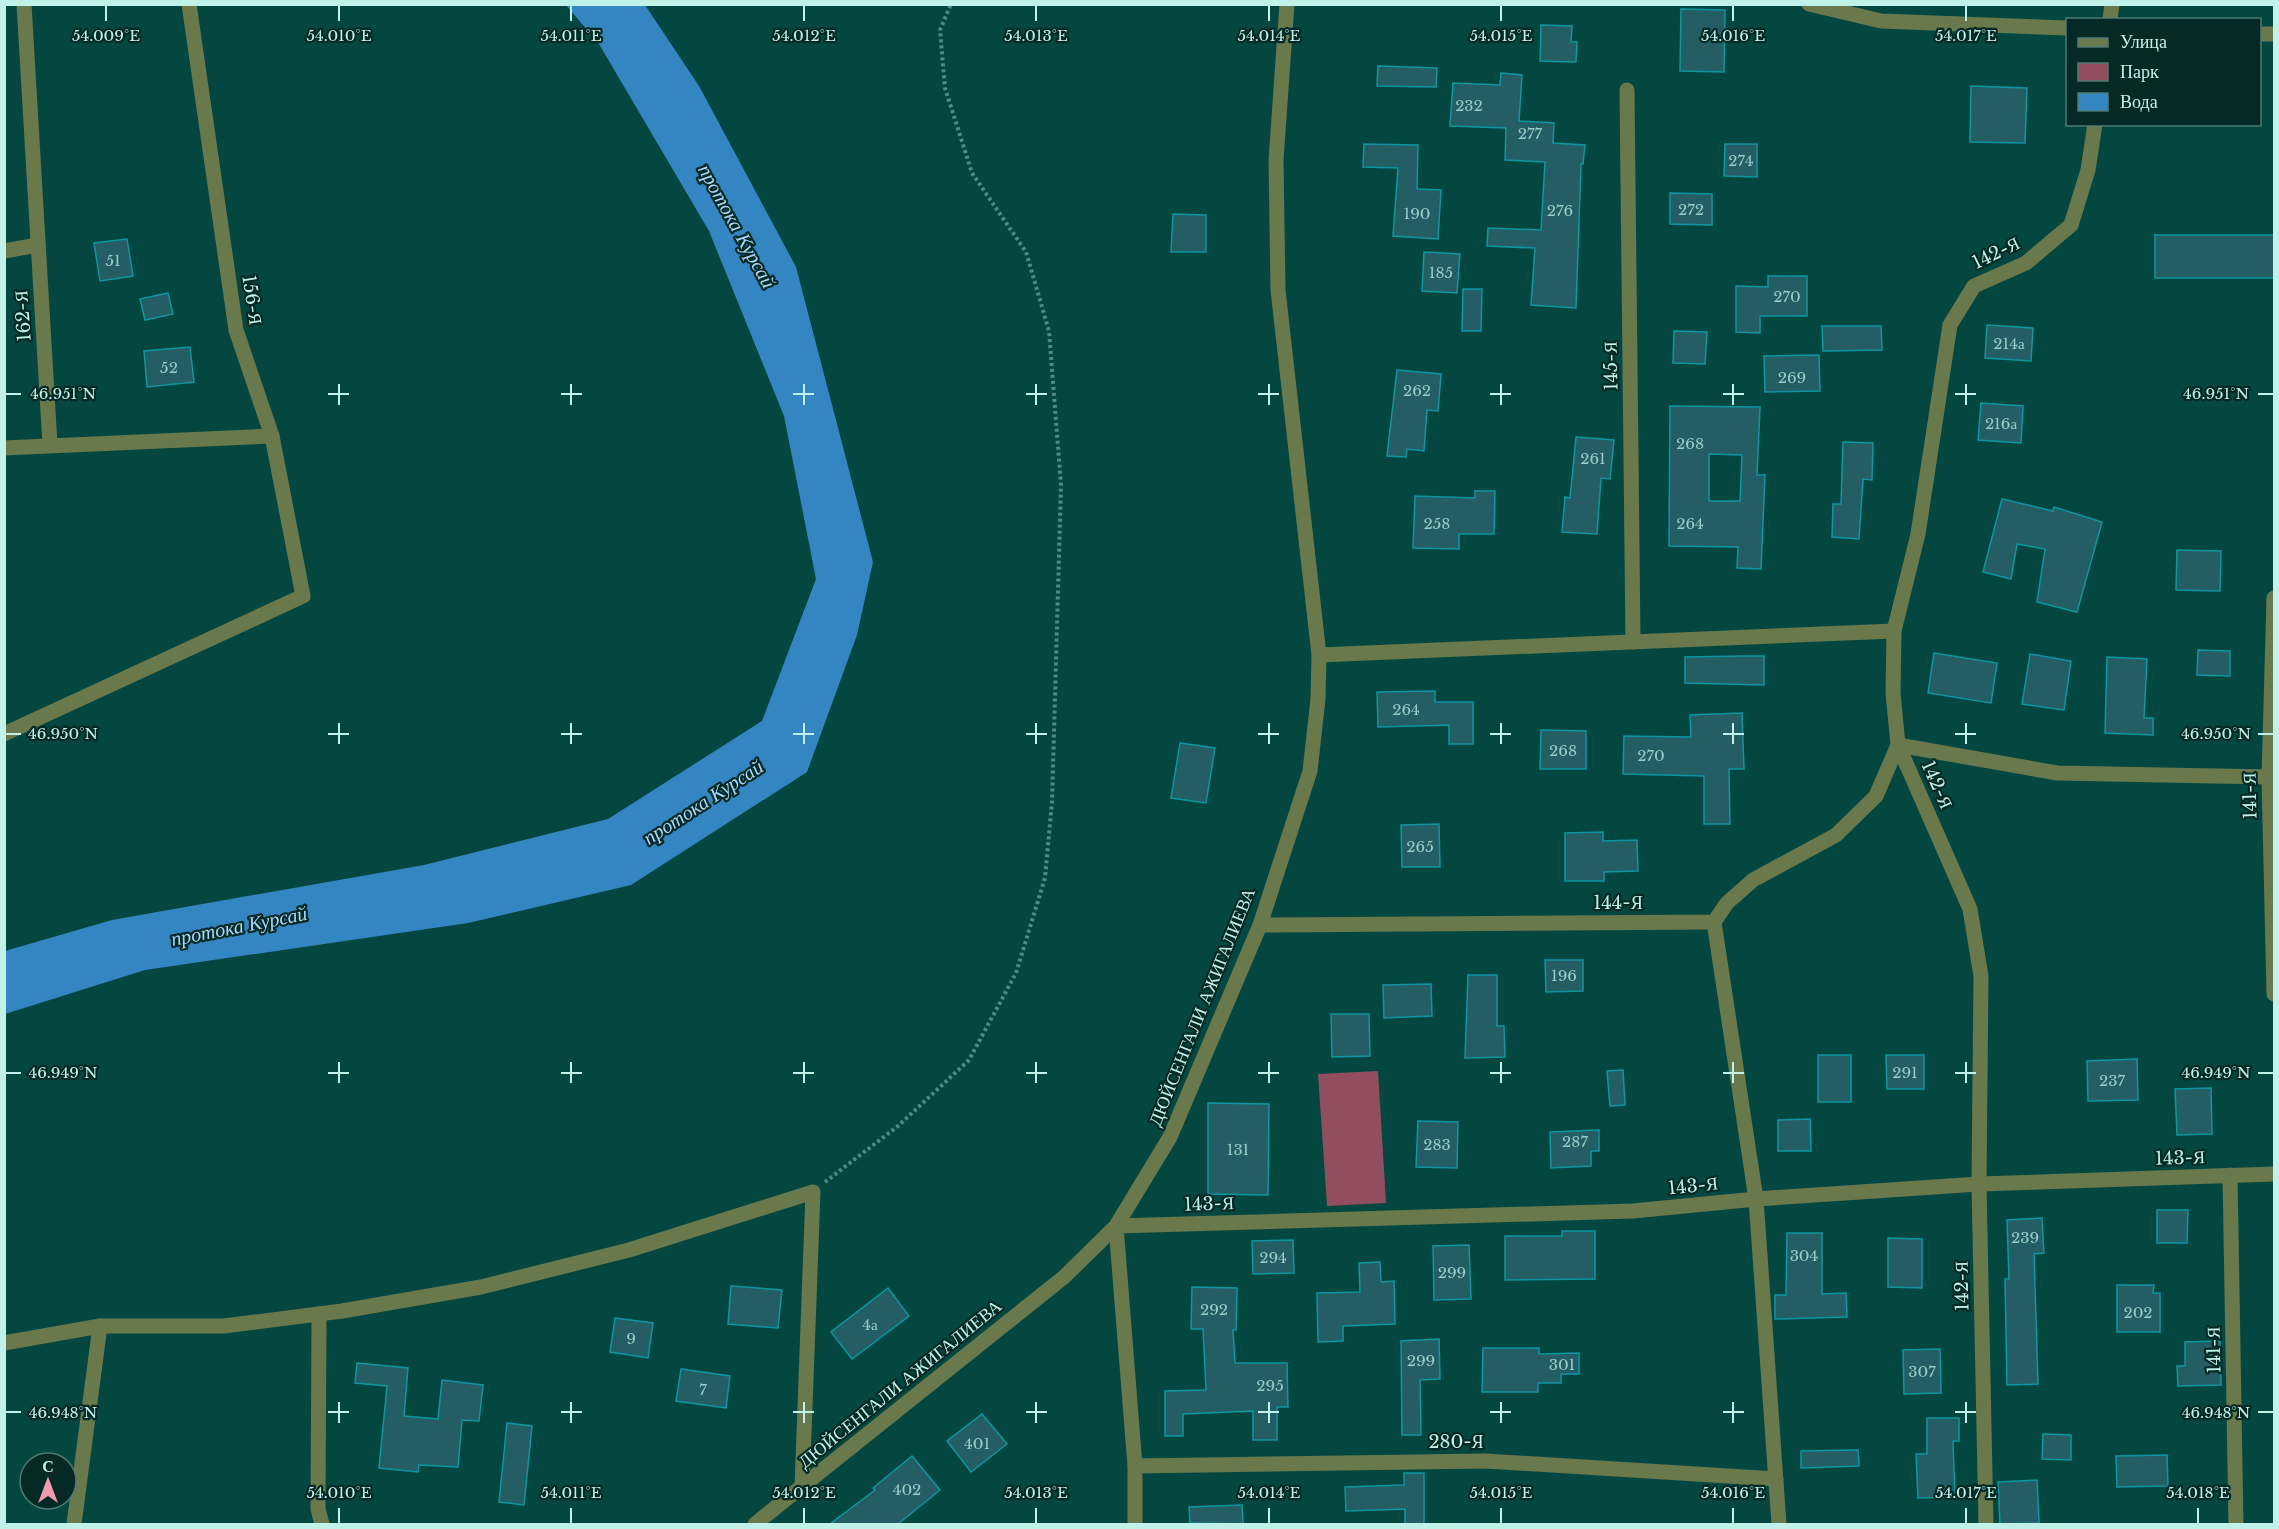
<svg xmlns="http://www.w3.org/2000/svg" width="2279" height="1529" viewBox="0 0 2279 1529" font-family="'Libre Baskerville',serif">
	<rect width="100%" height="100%" fill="#044741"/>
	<polygon fill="#914e5f" points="1378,1071 1386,1203 1327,1206 1318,1074"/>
	<polygon fill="#3486c3" points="566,5 645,5 699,86 796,267 873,562 857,635 807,772 631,885 468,923 145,970 5,1014 5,951 112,920 424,865 608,819 762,721 816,579 784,416 709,231 599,44"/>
	<g fill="#245e64" stroke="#0d97a2" stroke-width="1.5" fill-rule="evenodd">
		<polygon points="1681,9 1725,10 1724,72 1680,71"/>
		<polygon points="1541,25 1572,26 1571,42 1577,42 1576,62 1540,61"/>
		<polygon points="1378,66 1437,68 1436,87 1377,86"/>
		<polygon points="1501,73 1522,75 1519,121 1554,123 1553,143 1585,145 1583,164 1581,164 1576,308 1531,305 1535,248 1487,246 1488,228 1541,230 1545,162 1505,160 1506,128 1450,126 1453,83 1500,85"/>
		<polygon points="1971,86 2027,88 2025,143 1970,142"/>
		<polygon points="1364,144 1418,145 1417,189 1441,190 1438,239 1393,236 1398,168 1363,167"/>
		<polygon points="1725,144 1757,144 1757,177 1724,176"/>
		<polygon points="1670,193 1712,194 1712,225 1670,224"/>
		<polygon points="1173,214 1206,215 1206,252 1171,252"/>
		<rect x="2155" y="235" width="119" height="43"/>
		<polygon points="127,239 133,276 100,281 94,243"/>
		<polygon points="1424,252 1460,254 1457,293 1422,291"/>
		<polygon points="1768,276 1807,276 1807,316 1760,316 1760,333 1736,332 1736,286 1768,287"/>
		<polygon points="1463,289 1482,289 1481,331 1462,331"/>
		<polygon points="168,293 173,314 145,320 140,299"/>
		<polygon points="1987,325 2033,328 2031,361 1985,358"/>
		<polygon points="1822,326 1881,326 1882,350 1823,351"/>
		<polygon points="1674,331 1707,332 1705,364 1673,363"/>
		<polygon points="190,347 194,382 147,387 144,351"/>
		<polygon points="1819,355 1820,391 1765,392 1764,356"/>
		<polygon points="1397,370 1441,374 1438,411 1427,410 1424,451 1407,449 1406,457 1387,456"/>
		<polygon points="1981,403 2023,406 2021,443 1978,440"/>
		<path d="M1670 406 1760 407 1757 475H1765L1761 569 1737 568 1738 547 1669 546ZM1709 454 1742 455 1740 501H1709Z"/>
		<polygon points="1576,437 1614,440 1610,479 1601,478 1597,534 1562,532 1565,497 1570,498"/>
		<polygon points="1843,442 1873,443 1872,480 1863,479 1859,539 1832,537 1833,504 1841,504"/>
		<polygon points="1475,491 1495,491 1494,534 1459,534 1459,549 1413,548 1415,496 1475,498"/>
		<polygon points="2002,499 2053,511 2054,507 2102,522 2077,612 2037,602 2045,549 2017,544 2011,579 1983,572"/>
		<polygon points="2177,550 2221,551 2220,591 2176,590"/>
		<polygon points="2198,650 2230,651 2230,676 2197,675"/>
		<polygon points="1934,653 1997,663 1991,703 1928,693"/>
		<polygon points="2030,654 2071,661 2064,710 2022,704"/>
		<polygon points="1743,656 1764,656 1764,685 1685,683 1685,657"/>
		<polygon points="2107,657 2147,659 2144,718 2153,718 2153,735 2105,733"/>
		<polygon points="1435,691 1435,702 1473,702 1473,744 1449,744 1449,725 1378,727 1377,692"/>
		<polygon points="1742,713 1744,769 1729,769 1730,824 1704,824 1704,776 1623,774 1624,736 1691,737 1690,715"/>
		<polygon points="1541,730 1586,731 1586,769 1540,769"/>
		<polygon points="1180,743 1215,748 1206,803 1171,798"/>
		<polygon points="1439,824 1440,867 1402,867 1401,825"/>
		<polygon points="1603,832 1603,841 1637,840 1638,871 1604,872 1604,881 1565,881 1565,833"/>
		<polygon points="1545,960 1583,960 1583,991 1546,992"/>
		<polygon points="1468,975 1497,975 1497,1026 1504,1026 1505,1057 1465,1058"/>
		<polygon points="1431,984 1432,1016 1384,1018 1383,985"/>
		<polygon points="1331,1014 1369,1014 1370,1056 1332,1057"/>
		<rect x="1818" y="1055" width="33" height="47"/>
		<polygon points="1886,1055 1924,1055 1924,1089 1887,1089"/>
		<polygon points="2137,1059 2138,1100 2088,1101 2087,1061"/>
		<polygon points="1623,1070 1625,1105 1610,1106 1607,1071"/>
		<polygon points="2211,1088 2212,1134 2177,1135 2175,1089"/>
		<polygon points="1208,1103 1269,1104 1268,1195 1208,1194"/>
		<polygon points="1810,1119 1811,1151 1778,1151 1778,1120"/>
		<polygon points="1418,1121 1458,1122 1457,1168 1416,1167"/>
		<polygon points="1599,1130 1599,1151 1591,1151 1591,1166 1551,1168 1550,1132"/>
		<polygon points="2157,1210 2188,1210 2187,1243 2157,1243"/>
		<polygon points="2042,1218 2044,1253 2034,1254 2038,1384 2007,1385 2005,1279 2009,1279 2007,1220"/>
		<polygon points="1562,1231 1595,1231 1595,1279 1505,1280 1505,1236 1562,1236"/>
		<polygon points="1787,1233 1822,1233 1822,1294 1846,1293 1847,1317 1775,1319 1775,1295 1786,1295"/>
		<polygon points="1888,1238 1922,1239 1922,1288 1888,1287"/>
		<polygon points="1293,1240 1294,1273 1253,1274 1252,1241"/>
		<polygon points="1469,1245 1471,1299 1434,1300 1433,1246"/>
		<polygon points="1380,1262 1381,1282 1394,1281 1395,1324 1343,1326 1343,1341 1318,1342 1317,1293 1360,1292 1359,1263"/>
		<polygon points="2117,1285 2154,1285 2153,1293 2160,1293 2160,1332 2117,1332"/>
		<polygon points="731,1286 782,1290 778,1328 728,1324"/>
		<polygon points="1192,1287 1237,1288 1236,1330 1233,1330 1235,1363 1287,1363 1288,1407 1277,1407 1277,1440 1253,1440 1253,1411 1183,1414 1183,1436 1165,1436 1165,1391 1206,1390 1203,1329 1191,1329"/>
		<polygon points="888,1288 909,1316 852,1359 831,1332"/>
		<polygon points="615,1318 653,1323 648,1358 610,1352"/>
		<polygon points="1439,1339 1440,1379 1420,1380 1421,1435 1402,1435 1401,1341"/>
		<polygon points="2220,1341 2221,1385 2178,1386 2177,1366 2185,1366 2185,1342"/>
		<polygon points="1483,1348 1539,1348 1539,1354 1579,1353 1579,1374 1561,1374 1561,1383 1538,1383 1538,1392 1482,1392"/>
		<polygon points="1940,1349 1941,1393 1904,1394 1903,1350"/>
		<polygon points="357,1363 408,1368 404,1416 438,1419 442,1380 483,1385 479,1421 462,1420 458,1467 419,1465 418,1472 379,1468 387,1386 355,1383"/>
		<polygon points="681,1369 730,1376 726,1408 676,1401"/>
		<polygon points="982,1414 1007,1444 971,1472 947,1441"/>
		<polygon points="1927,1418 1959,1418 1959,1441 1953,1441 1955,1497 1918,1498 1916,1454 1927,1454"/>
		<polygon points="507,1423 532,1426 524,1505 499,1502"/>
		<polygon points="2043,1434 2071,1435 2071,1460 2042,1459"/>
		<polygon points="1858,1450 1859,1466 1801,1468 1801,1451"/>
		<polygon points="2167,1455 2168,1486 2117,1487 2116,1456"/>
		<polygon points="912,1456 940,1490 898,1524 830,1524 875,1490 873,1488"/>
		<polygon points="1404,1473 1424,1473 1424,1524 1405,1524 1405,1509 1346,1511 1345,1487 1404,1485"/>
		<polygon points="2037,1480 2039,1523 2000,1524 1998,1482"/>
		<polygon points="1242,1505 1243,1524 1190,1523 1189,1507"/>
	</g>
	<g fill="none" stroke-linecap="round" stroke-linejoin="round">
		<polyline stroke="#508b85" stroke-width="4" stroke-dasharray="3 3" stroke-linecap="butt" points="825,1182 898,1126 969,1060 1016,973 1045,878 1052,802 1061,485 1049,331 1026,252 972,173 945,88 940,30 951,4"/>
		<g stroke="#69794c" stroke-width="15">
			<polyline points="24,4 50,445"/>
			<polyline points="1809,4 1881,21 2068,28"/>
			<polyline points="2110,20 2112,4"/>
			<polyline points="2260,34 2274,34"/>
			<polyline points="1627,90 1633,642"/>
			<polyline points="4,251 38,245"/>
			<polyline points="4,448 272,436"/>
			<polyline points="2274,598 2269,777 2274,994"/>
			<polyline points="1319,655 1894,631"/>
			<polyline points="4,734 303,596 272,436 236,330 189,4"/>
			<polyline points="1714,922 1756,1199 1779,1524"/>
			<polyline points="1260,925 1714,922 1727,903 1753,880 1836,835 1876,796 1898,745 2057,773 2269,777"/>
			<polyline points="2230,1175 2236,1524"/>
			<polyline points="319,1314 318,1509 322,1524"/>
			<polyline points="4,1343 100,1326 224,1326 342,1311 481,1287 629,1250 813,1192 802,1487"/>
			<polyline points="1135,1466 1486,1461 1776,1479"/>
			<polyline points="74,1524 100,1326"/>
			<polyline points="755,1524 1064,1277 1116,1226 1170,1137 1260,925 1310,771 1318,699 1319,655 1278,290 1276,160 1287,4"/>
			<polyline points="1135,1524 1135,1466 1116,1226 1633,1211 1756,1199 1979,1184 2274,1174"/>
			<polyline points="1986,1524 1979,1184 1981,976 1970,909 1898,745 1893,693 1894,631 1918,534 1950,325 1974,286 2026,263 2071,225 2088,170 2095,124"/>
		</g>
	</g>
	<path fill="none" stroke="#c1f2ea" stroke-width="2" d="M106 6V21M339 6V21M571 6V21M804 6V21M1036 6V21M1269 6V21M1501 6V21M1733 6V21M1966 6V21M339 384V405M571 384V405M804 384V405M1036 384V405M1269 384V405M1501 384V405M1733 384V405M1966 384V405M6 394H21M328 394H349M561 394H582M793 394H814M1026 394H1047M1258 394H1279M1490 394H1511M1723 394H1744M1955 394H1976M2258 394H2273M339 723V744M571 723V744M804 723V744M1036 723V744M1269 723V744M1501 723V744M1733 723V744M1966 723V744M6 734H21M328 734H349M561 734H582M793 734H814M1026 734H1047M1258 734H1279M1490 734H1511M1723 734H1744M1955 734H1976M2258 734H2273M339 1062V1083M571 1062V1083M804 1062V1083M1036 1062V1083M1269 1062V1083M1501 1062V1083M1733 1062V1083M1966 1062V1083M6 1073H21M328 1073H349M561 1073H582M793 1073H814M1026 1073H1047M1258 1073H1279M1490 1073H1511M1723 1073H1744M1955 1073H1976M2258 1073H2273M339 1402V1423M571 1402V1423M804 1402V1423M1036 1402V1423M1269 1402V1423M1501 1402V1423M1733 1402V1423M1966 1402V1423M6 1412H21M328 1412H349M561 1412H582M793 1412H814M1026 1412H1047M1258 1412H1279M1490 1412H1511M1723 1412H1744M1955 1412H1976M2258 1412H2273M339 1508V1523M571 1508V1523M804 1508V1523M1036 1508V1523M1269 1508V1523M1501 1508V1523M1733 1508V1523M1966 1508V1523M2198 1508V1523"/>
	<g text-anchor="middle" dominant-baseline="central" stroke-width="4.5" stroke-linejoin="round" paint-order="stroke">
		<g font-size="15" fill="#9acdc8">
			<text x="1469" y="105">232</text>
			<text x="1530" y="133">277</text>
			<text x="1741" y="160">274</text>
			<text x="1691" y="209">272</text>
			<text x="1560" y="210">276</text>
			<text x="1417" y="213">190</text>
			<text x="113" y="260">51</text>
			<text x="1441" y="272">185</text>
			<text x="1787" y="296">270</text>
			<text x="2009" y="343">214а</text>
			<text x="169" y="367">52</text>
			<text x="1792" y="377">269</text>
			<text x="1417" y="390">262</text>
			<text x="2001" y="423">216а</text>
			<text x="1690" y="443">268</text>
			<text x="1593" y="458">261</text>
			<text x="1437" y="523">258</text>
			<text x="1690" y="523">264</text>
			<text x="1406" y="709">264</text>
			<text x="1563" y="750">268</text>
			<text x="1651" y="755">270</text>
			<text x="1420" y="846">265</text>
			<text x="1564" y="975">196</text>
			<text x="1905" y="1072">291</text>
			<text x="2112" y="1080">237</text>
			<text x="1575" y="1141">287</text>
			<text x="1437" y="1144">283</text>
			<text x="1238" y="1149">131</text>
			<text x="2025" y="1237">239</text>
			<text x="1804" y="1255">304</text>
			<text x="1273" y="1257">294</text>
			<text x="1452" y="1272">299</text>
			<text x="1214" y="1309">292</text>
			<text x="2138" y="1312">202</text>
			<text x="870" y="1324">4а</text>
			<text x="631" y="1338">9</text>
			<text x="1421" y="1360">299</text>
			<text x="1562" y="1364">301</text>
			<text x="1922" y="1371">307</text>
			<text x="1270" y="1385">295</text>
			<text x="703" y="1389">7</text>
			<text x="977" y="1443">401</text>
			<text x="907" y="1489">402</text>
		</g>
		<g font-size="18" fill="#c1f2ea" stroke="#052a26">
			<text transform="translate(1996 253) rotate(-26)">142-Я</text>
			<text transform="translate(252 300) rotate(81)">156-Я</text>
			<text transform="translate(23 316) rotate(-94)">162-Я</text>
			<text transform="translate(1611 366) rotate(-91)">145-Я</text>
			<text transform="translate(1937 785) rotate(66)">142-Я</text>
			<text transform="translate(2250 796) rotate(-91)">141-Я</text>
			<text x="1618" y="903">144-Я</text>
			<text transform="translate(1202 1007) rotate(-68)">ДЮЙСЕНГАЛИ АЖИГАЛИЕВА</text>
			<text transform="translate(2180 1158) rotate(-2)">143-Я</text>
			<text transform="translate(1693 1186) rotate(-6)">143-Я</text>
			<text transform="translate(1209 1204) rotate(-2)">143-Я</text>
			<text transform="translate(1962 1286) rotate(-91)">142-Я</text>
			<text transform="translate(2214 1350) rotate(-91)">141-Я</text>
			<text transform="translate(900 1384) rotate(-39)">ДЮЙСЕНГАЛИ АЖИГАЛИЕВА</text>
			<text x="1456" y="1442">280-Я</text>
		</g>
		<g font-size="20" font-style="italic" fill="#aad8ff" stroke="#052a26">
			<text transform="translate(737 226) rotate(61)">протока Курсай</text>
			<text transform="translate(703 802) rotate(-33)">протока Курсай</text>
			<text transform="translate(239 926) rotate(-11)">протока Курсай</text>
		</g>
	</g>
	<g font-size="15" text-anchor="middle" fill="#c1f2ea" stroke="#052a26" stroke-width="4.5" stroke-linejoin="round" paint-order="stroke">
		<text x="106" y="41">54.009°E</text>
		<text x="339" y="41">54.010°E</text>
		<text x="571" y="41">54.011°E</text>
		<text x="804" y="41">54.012°E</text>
		<text x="1036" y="41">54.013°E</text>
		<text x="1269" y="41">54.014°E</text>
		<text x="1501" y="41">54.015°E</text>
		<text x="1733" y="41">54.016°E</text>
		<text x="1966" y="41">54.017°E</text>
		<text x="63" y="399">46.951°N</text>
		<text x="2216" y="399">46.951°N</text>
		<text x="63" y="739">46.950°N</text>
		<text x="2216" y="739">46.950°N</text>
		<text x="63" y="1078">46.949°N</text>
		<text x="2216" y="1078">46.949°N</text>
		<text x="63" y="1418">46.948°N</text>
		<text x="2216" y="1418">46.948°N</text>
		<text x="339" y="1498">54.010°E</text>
		<text x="571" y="1498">54.011°E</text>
		<text x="804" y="1498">54.012°E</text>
		<text x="1036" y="1498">54.013°E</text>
		<text x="1269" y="1498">54.014°E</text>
		<text x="1501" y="1498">54.015°E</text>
		<text x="1733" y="1498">54.016°E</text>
		<text x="1966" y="1498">54.017°E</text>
		<text x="2198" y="1498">54.018°E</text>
	</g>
	<rect width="2279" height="1529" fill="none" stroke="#c1f2ea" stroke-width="12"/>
	<rect x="2066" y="18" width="195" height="108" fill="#052a26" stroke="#507a74" stroke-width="1.5"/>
	<rect x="2078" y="38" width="30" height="9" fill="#69794c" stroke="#507a74" stroke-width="1.5"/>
	<text x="2120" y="48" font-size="18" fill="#c1f2ea">Улица</text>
	<rect x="2078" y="63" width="30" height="18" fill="#914e5f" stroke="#507a74" stroke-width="1.5"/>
	<text x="2120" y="78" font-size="18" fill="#c1f2ea">Парк</text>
	<rect x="2078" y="93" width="30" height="18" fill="#3486c3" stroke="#507a74" stroke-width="1.5"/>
	<text x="2120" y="108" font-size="18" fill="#c1f2ea">Вода</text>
	<g transform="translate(48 1481)"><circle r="28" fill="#052a26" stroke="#507a74" stroke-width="1.5"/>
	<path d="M0-4.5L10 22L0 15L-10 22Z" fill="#f29aaf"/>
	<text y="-9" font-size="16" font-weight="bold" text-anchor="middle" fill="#c1f2ea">С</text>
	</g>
</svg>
